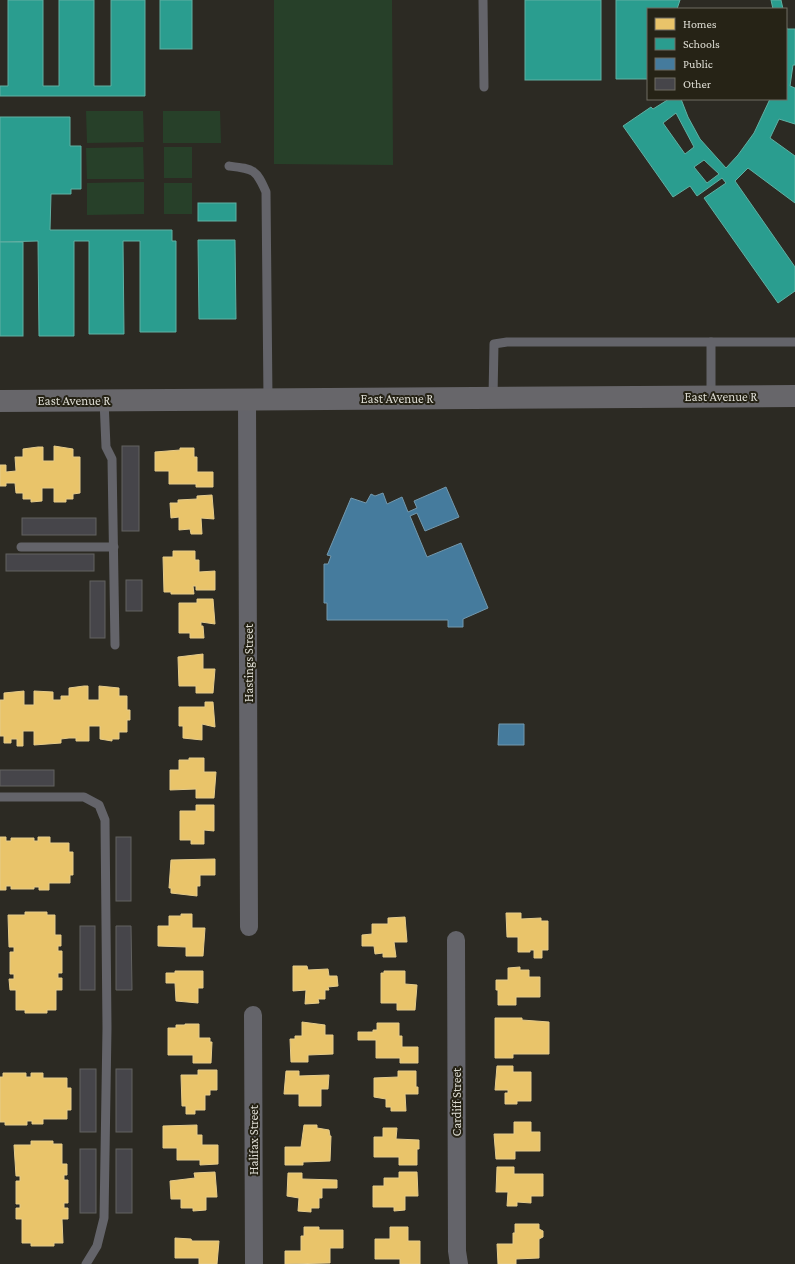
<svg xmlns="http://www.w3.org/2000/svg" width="795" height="1264" viewBox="0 0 795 1264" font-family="'Crimson Pro',serif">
	<rect width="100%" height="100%" fill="#2c2a23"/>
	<g fill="#274029">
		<polygon points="274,0 392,0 393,165 274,164"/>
		<polygon points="86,111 143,111 144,142 87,143"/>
		<polygon points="163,111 220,111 221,143 163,143"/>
		<polygon points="143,147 144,179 87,179 86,148"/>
		<rect x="164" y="147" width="28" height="31"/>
		<polygon points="144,182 144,214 87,215 87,183"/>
		<rect x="164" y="183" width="28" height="31"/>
	</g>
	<g fill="#e9c46a" stroke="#e5cb8a">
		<polygon points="54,446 73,449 73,457 80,457 80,493 73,494 73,499 66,499 66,502 54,502 54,488 42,488 42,501 31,502 31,499 23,499 23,493 16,493 15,483 6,483 6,486 0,486 0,465 6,465 6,472 16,471 15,457 23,457 23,449 38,447 43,447 43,461 54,461"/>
		<polygon points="180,448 194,448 194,457 197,457 197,472 213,472 213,487 196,487 196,484 169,484 169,471 155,471 155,452 180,450"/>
		<polygon points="212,495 214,519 201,518 202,534 191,534 190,529 179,530 179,517 171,518 170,503 178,503 178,500 197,499 197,496"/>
		<polygon points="173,551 195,551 195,560 199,560 199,572 215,571 215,590 196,590 196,586 193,586 194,594 171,594 171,592 164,592 163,557 173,557"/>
		<polygon points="197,599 213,599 215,624 201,622 201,626 203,626 204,638 190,638 190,633 179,633 179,603 197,603"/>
		<polygon points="203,654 203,669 215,669 213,693 196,693 196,686 179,686 178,657"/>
		<polygon points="84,686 88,686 88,700 99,700 99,686 119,688 119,696 127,696 127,710 130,710 130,720 127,720 127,732 119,732 119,739 112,739 112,741 100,739 100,726 89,726 89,741 76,741 76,738 69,738 61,739 61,743 34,745 34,731 23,731 23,746 17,746 17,739 11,739 11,743 4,743 4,736 0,736 0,700 4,700 4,693 24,691 24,705 34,705 34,691 53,692 53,700 61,700 61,696 69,696 69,688"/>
		<polygon points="205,702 213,702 215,727 202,724 202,740 183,738 183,726 179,726 179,707 205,707"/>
		<polygon points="189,758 204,758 204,772 216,772 214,798 196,798 196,789 170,790 170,770 179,770 179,760 189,760"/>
		<polygon points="196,805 214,805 214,831 204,830 204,844 191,844 191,840 180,840 180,811 196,811"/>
		<polygon points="0,837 6,837 6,841 11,841 11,838 34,838 34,841 38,841 38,837 50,837 50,843 69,843 69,852 73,852 73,875 70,875 70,883 49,883 49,890 39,890 39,887 34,887 34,889 11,889 11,886 6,886 6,890 0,890"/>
		<polygon points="215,859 215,875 200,875 200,886 197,886 197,896 171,893 171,888 169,888 171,860"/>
		<polygon points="25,912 47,912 47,915 55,915 55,935 61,935 61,946 58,946 58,951 62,951 62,973 58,973 58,978 62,978 62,990 56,990 56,1010 47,1010 47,1013 25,1013 25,1010 16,1010 16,990 10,990 9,979 14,979 14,974 10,974 10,952 14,952 14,947 9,947 8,915 25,915"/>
		<polygon points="506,913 521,913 521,919 541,918 541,921 548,921 548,950 542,950 542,958 534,958 534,950 530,950 530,952 518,952 518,937 507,937"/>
		<polygon points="181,914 192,914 192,928 205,928 203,956 186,956 186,947 158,946 158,926 169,926 169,916 181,916"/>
		<polygon points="405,917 407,942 394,942 396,957 383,957 383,953 375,954 374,946 362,946 362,935 372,934 372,924 388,924 388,918"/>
		<polygon points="293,966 307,966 308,970 328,969 329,976 337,976 338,986 328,987 329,990 325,990 325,999 318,999 319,1003 305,1004 306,990 293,991"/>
		<polygon points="520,967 520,970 529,970 529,977 540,977 540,997 516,997 516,1005 498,1005 498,990 496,990 496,980 508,980 508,968"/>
		<polygon points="175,971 203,971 203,988 198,988 198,1003 176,1001 175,983 166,983 166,973 175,973"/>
		<polygon points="384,971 405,971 405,984 417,985 415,1010 397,1010 397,1003 381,1003 381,973 384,973"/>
		<polygon points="495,1018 522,1018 522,1020 549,1022 549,1054 513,1054 513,1058 495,1058"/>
		<polygon points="302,1022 325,1025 325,1035 333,1035 333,1054 308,1055 308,1062 291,1062 290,1039 295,1039 295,1036 302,1036"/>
		<polygon points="377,1023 399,1023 399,1036 402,1036 402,1047 418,1047 418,1063 400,1063 400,1058 376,1058 376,1040 358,1040 358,1032 373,1032 373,1030 377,1030"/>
		<polygon points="185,1024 199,1024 199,1038 210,1038 210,1042 212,1042 211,1063 193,1063 193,1055 168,1055 168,1028 176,1028 176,1025 185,1025"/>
		<polygon points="497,1066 513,1066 513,1072 531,1072 531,1101 517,1101 517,1104 505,1104 505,1093 508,1093 508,1090 495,1090"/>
		<polygon points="198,1070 217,1070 217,1090 210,1090 210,1095 205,1095 205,1110 195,1110 195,1114 186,1114 186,1106 182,1106 181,1075 198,1075"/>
		<polygon points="286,1071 299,1071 299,1076 329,1075 328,1089 321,1089 321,1106 299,1106 299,1094 284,1094"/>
		<polygon points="398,1071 416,1071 416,1087 418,1087 418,1094 405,1094 406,1111 391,1111 391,1107 386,1107 386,1099 374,1097 374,1078 398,1077"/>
		<polygon points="3,1073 26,1073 26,1077 31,1077 31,1073 43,1073 43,1078 67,1078 67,1088 71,1088 71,1110 67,1110 67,1119 43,1119 43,1124 32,1124 32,1121 27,1121 27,1125 5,1125 5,1122 0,1122 0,1077 3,1077"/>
		<polygon points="514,1122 531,1122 531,1132 540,1132 540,1151 515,1151 515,1159 496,1159 494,1134 514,1134"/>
		<polygon points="197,1125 197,1135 202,1135 202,1145 218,1145 218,1164 200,1165 200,1160 177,1160 177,1148 163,1148 163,1126"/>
		<polygon points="304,1125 317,1125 317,1128 329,1130 330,1136 331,1136 330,1161 303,1162 303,1165 285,1165 285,1147 301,1147"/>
		<polygon points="383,1128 397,1128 396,1139 419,1140 419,1149 417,1149 417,1165 399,1165 399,1157 374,1157 374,1137 383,1137"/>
		<polygon points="31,1141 53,1141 53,1144 62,1144 62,1164 67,1164 67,1175 64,1175 64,1180 68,1180 68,1203 64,1203 64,1208 68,1208 68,1219 62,1219 63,1243 54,1243 54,1246 31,1246 31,1243 22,1243 22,1219 16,1219 16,1208 20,1208 20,1204 16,1204 16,1181 20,1181 20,1176 16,1176 14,1145 31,1145"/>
		<polygon points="497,1167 514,1167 514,1174 543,1174 543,1196 531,1196 531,1203 517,1202 517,1206 507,1206 508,1192 496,1192"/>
		<polygon points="215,1172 217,1197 206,1197 206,1210 193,1211 193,1208 181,1208 181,1199 171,1199 170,1181 195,1178 194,1173"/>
		<polygon points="399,1172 417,1172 418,1196 405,1196 405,1210 394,1211 394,1207 373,1207 373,1186 384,1186 384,1178 399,1178"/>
		<polygon points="288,1173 302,1173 302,1179 337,1180 337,1188 322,1188 322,1198 319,1198 319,1208 311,1208 311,1212 298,1211 299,1198 287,1196"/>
		<polygon points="515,1224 539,1224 539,1229 543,1231 543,1237 539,1239 539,1258 516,1259 516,1264 498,1264 497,1244 513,1244 513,1233 515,1233"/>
		<polygon points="304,1227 319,1227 319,1230 343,1230 343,1248 330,1248 330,1263 285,1264 285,1251 301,1251 301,1236 304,1236"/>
		<polygon points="390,1227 408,1227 408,1241 420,1241 420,1264 400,1264 400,1259 375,1259 375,1239 390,1239"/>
		<polygon points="175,1238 191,1239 192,1241 219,1241 217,1264 199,1264 199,1258 175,1258"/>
	</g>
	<g fill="#2a9d8f" stroke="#60b0a3" fill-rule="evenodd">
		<polygon points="8,0 43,0 43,86 59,86 59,0 94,0 94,86 111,86 111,0 145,0 145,96 0,96 0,86 8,86"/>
		<rect x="160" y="0" width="32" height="49"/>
		<rect x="525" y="0" width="76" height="80"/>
		<polygon points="616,0 680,0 677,9 648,9 648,79 616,79"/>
		<polygon points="771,0 781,0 783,9 773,9"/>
		<path d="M786 25 787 29H795V65H793L790 86 795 88V124L779 119 770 138 795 156V203L748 168 735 181 795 267V291L778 303 704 198 726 183 722 178 697 196 690 186 673 197 623 126 651 107 653 109 669 99H681L688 117 700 139 726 168 738 155 754 133 770 99H786ZM676 113 694 147 685 154 663 123ZM704 160 719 174 707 183 694 167Z"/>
		<polygon points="0,117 70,117 70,146 81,146 81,189 71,189 71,194 51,194 50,230 172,230 172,241 176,241 176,332 140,332 140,241 123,241 124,334 89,334 89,241 74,241 74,336 39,336 38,241 0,242"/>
		<rect x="198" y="203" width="38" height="18"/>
		<polygon points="198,240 235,240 236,319 199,319"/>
		<rect x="0" y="242" width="23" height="94"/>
	</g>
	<g fill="#457b9d" stroke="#7398ad">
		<polygon points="446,487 459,517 425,531 417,513 410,516 427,557 461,543 488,608 463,619 463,627 448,627 448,620 327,620 327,603 324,603 324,564 328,564 331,556 327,555 351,498 366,503 371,494 375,496 383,493 387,504 402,497 408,512 417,508 414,501"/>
		<polygon points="499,724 524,724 524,745 498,745"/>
	</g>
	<g fill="#46454a" stroke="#626261">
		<rect x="122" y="446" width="17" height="85"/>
		<rect x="22" y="518" width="74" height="17"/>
		<rect x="6" y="554" width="88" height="17"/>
		<rect x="126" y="580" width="16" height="31"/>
		<rect x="90" y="581" width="15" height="57"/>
		<rect x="0" y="770" width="54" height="16"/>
		<rect x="116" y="837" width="15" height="64"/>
		<rect x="80" y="926" width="15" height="64"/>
		<polygon points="116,926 131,926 132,990 116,990"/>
		<rect x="80" y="1069" width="16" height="63"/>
		<rect x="116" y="1069" width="16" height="63"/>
		<rect x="80" y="1149" width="16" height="64"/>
		<rect x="116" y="1149" width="16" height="64"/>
	</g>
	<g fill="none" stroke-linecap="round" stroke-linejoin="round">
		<g stroke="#64646a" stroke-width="9">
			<polyline points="483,0 484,87"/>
			<path d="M229 166C254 169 256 169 266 192L268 399"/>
			<polyline points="711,396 711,342"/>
			<polyline points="493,397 494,344 507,342 795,342"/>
			<polyline points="104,400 106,447 112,459 115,645"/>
			<polyline points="21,547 114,547"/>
			<polyline points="0,797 84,797 99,805 105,820 107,1028 104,1218 97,1246 86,1264"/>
		</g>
		<g stroke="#64646a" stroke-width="18">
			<polyline points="247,399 249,927"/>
			<polyline points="456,940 457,1251 459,1264"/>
			<polyline points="253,1015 254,1264"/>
		</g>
		<polyline stroke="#67666a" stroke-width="22" points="0,401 795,396"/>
	</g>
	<g text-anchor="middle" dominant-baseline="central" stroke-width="4" stroke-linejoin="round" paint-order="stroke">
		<g font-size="13" fill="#dddcd3" stroke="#262316">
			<text x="721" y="396">East Avenue R</text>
			<text x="397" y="398">East Avenue R</text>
			<text x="74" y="400">East Avenue R</text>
			<text transform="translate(248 663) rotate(-90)">Hastings Street</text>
			<text transform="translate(456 1102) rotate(-90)">Cardiff Street</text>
			<text transform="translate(253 1140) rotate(-90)">Halifax Street</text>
		</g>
	</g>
	<rect x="647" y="8" width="140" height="92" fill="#262316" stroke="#6f6d62"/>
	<rect x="655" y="18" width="20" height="12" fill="#e9c46a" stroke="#6f6d62"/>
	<text x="683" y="28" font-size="12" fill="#dddcd3">Homes</text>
	<rect x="655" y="38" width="20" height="12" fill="#2a9d8f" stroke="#6f6d62"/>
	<text x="683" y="48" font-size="12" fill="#dddcd3">Schools</text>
	<rect x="655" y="58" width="20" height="12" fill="#457b9d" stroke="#6f6d62"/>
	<text x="683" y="68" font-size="12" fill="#dddcd3">Public</text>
	<rect x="655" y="78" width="20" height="12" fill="#46454a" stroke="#6f6d62"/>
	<text x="683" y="88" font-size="12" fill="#dddcd3">Other</text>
</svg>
